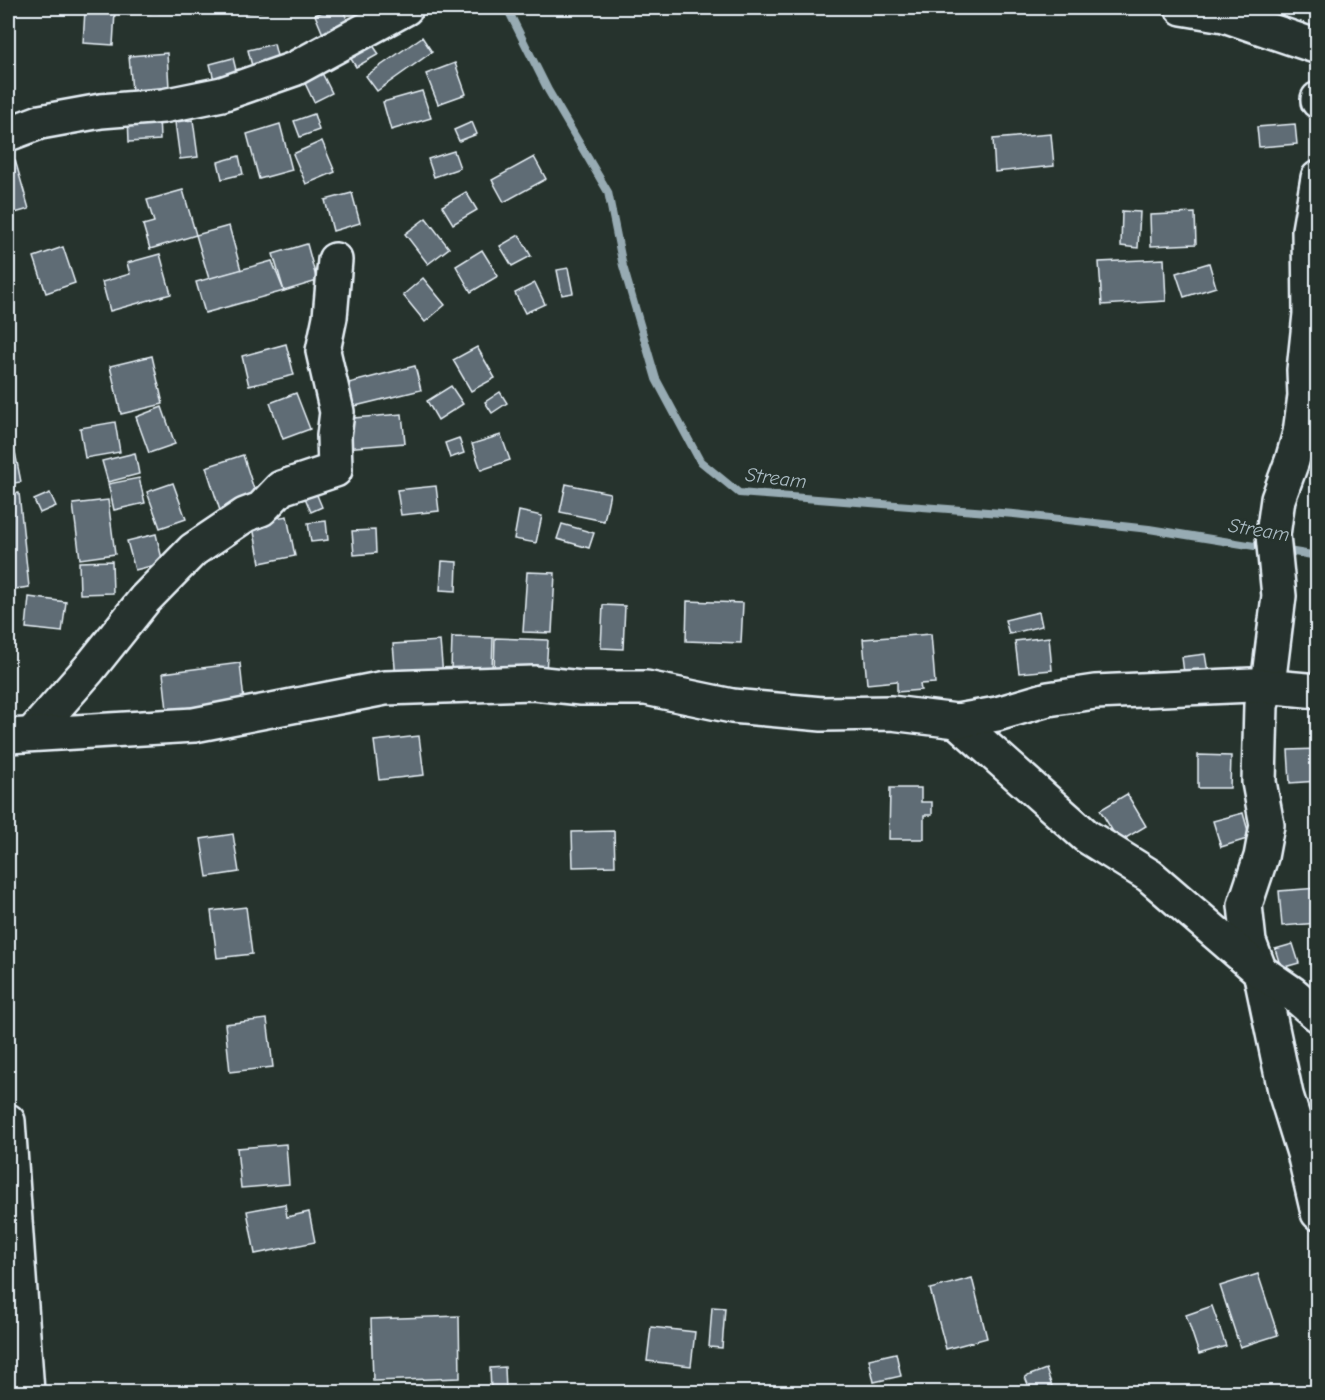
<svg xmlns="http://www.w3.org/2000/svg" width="1325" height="1400" viewBox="0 0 1325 1400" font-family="'Comic Neue',sans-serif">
	<rect width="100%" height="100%" fill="#26332d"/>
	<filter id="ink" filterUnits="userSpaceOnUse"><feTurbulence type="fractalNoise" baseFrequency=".0167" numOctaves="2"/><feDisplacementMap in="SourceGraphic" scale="12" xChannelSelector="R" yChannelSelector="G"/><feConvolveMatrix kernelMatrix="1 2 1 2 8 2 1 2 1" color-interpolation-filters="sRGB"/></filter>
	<g filter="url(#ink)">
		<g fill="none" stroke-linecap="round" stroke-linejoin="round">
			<g stroke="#97abb3" stroke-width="8">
				<polyline points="503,8 509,12 548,90 608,192 623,266 656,379 700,461 739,493 1014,514 1149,529 1267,548"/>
				<polyline points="1282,550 1318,556"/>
			</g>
		</g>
		<g fill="#5e6c75" stroke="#e8f1f8" stroke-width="1.5">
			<polygon points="121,8 151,8 151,13 121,14"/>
			<polygon points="159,8 190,8 191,13 159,13"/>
			<polygon points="244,8 279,8 245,13"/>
			<polygon points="332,8 342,8 351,28 325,39 315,15"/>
			<polygon points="85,10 115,12 113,45 83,43"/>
			<polygon points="422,37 432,52 377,91 366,76"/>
			<polygon points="370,41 379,54 356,67 348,54"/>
			<polygon points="274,44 280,68 254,74 248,50"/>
			<polygon points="167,53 169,88 132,91 129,56"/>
			<polygon points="233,58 239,82 216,88 210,64"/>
			<polygon points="455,63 466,94 438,104 426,74"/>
			<polygon points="322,73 332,93 314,102 304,81"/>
			<polygon points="422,91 431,118 391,130 383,102"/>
			<polygon points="159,114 160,140 129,142 128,116"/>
			<polygon points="314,114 319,130 300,137 294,121"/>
			<polygon points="193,120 198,157 180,159 175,122"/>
			<polygon points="472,122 477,134 459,141 454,130"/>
			<polygon points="280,124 292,170 259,179 247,134"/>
			<polygon points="1295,124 1297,144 1259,147 1257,127"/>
			<polygon points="1051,134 1054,166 995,172 993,139"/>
			<polygon points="322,141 335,172 306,184 293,154"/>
			<polygon points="454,151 460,168 434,177 428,159"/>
			<polygon points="239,156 243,174 222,179 218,162"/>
			<polygon points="534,157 546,179 504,202 492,180"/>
			<polygon points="15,160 29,209 8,215 8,162"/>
			<polygon points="183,190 196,235 150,249 143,225 154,222 147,200"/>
			<polygon points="466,192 477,210 453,224 442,206"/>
			<polygon points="352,193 360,223 333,231 325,200"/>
			<polygon points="1122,211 1140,212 1138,248 1121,246"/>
			<polygon points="1195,213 1196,244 1151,246 1150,215"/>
			<polygon points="426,218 449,248 428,264 405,234"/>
			<polygon points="229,226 241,270 209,279 196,235"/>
			<polygon points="519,235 531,256 512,266 500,246"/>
			<polygon points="307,244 317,281 284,291 273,254"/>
			<polygon points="63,247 75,283 46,293 34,257"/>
			<polygon points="482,250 498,276 471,292 456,266"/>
			<polygon points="160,254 171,294 110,311 102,282 130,274 127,263"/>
			<polygon points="1164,259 1166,301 1102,305 1099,262"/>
			<polygon points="272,261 284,291 205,313 196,282"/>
			<polygon points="1209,263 1216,287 1184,297 1176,273"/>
			<polygon points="568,268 573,293 562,295 557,270"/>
			<polygon points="423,278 445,305 425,322 403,295"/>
			<polygon points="535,283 545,304 525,313 515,293"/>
			<polygon points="286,344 294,375 249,386 242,356"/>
			<polygon points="477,347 495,378 471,391 453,360"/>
			<polygon points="152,356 163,404 121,414 110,366"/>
			<polygon points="415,366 421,390 347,408 341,385"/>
			<polygon points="451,386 463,404 438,420 427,401"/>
			<polygon points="500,392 507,403 492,413 485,402"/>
			<polygon points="296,393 310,429 283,439 270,403"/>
			<polygon points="162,407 175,444 149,453 136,417"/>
			<polygon points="402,414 405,443 344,448 341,419"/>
			<polygon points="115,422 120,452 85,458 80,428"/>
			<polygon points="501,435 510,460 481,470 472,444"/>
			<polygon points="459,438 464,453 450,458 445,443"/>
			<polygon points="15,452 21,482 8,484 8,453"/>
			<polygon points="135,453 139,474 108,482 102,461"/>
			<polygon points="243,455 259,505 222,517 206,467"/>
			<polygon points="139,478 145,503 114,510 108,484"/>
			<polygon points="173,483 186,519 160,528 147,492"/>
			<polygon points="566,484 610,493 604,521 560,512"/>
			<polygon points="436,486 439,511 401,515 397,490"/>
			<polygon points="314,488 322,507 311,512 303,493"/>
			<polygon points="19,493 29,587 8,590 8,494"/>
			<polygon points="50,493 56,506 40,513 34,500"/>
			<polygon points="108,500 115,554 80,559 73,504"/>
			<polygon points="519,511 542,516 536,543 514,539"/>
			<polygon points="287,516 295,556 260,563 252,522"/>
			<polygon points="326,521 328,540 311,542 308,523"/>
			<polygon points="562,524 594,533 589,548 557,539"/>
			<polygon points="375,530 376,553 354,555 352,531"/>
			<polygon points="156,534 163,563 135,570 127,541"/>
			<polygon points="112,561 113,593 80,594 79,562"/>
			<polygon points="442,561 457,562 456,591 440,590"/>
			<polygon points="527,572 555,573 552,633 523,632"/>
			<polygon points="29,597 66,602 62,632 26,628"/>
			<polygon points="687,601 743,603 741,643 686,641"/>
			<polygon points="603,605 625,606 623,649 601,648"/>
			<polygon points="1039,612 1042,626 1009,634 1005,620"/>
			<polygon points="931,634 935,683 920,684 921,690 897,692 897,681 867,684 863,639"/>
			<polygon points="452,637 493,638 492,671 451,670"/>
			<polygon points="1049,637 1052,670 1019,673 1015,641"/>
			<polygon points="495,638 548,640 546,673 494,671"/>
			<polygon points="440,641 443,676 396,679 393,644"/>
			<polygon points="1205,654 1209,678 1185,681 1182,657"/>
			<polygon points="240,663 244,701 167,710 163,673"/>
			<polygon points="419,736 424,775 379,780 374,741"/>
			<polygon points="1318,749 1318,781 1290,783 1288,750"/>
			<polygon points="1198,755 1231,756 1230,788 1198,788"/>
			<polygon points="890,788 921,788 921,802 932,802 932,815 924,815 924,839 889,839"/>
			<polygon points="1127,794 1146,826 1119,842 1100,810"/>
			<polygon points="1243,813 1250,838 1221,847 1213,821"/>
			<polygon points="614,831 615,866 573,867 572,832"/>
			<polygon points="233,834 239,872 207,877 201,839"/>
			<polygon points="1318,888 1318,923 1282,926 1279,891"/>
			<polygon points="246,907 252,954 217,958 211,911"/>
			<polygon points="1293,944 1299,963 1281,968 1275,949"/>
			<polygon points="267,1019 273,1067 230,1072 225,1024"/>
			<polygon points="286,1144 289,1184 241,1188 237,1148"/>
			<polygon points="285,1204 287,1217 309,1212 315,1242 255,1254 247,1211"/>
			<polygon points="1258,1274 1278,1335 1240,1347 1220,1286"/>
			<polygon points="972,1278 987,1338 946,1349 930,1289"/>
			<polygon points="1212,1306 1226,1346 1199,1354 1186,1315"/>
			<polygon points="712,1307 725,1308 722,1348 709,1347"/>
			<polygon points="459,1316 460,1378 373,1381 371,1319"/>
			<polygon points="651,1327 695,1332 691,1366 647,1361"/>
			<polygon points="896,1353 901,1376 874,1382 869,1359"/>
			<polygon points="505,1367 506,1392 491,1392 490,1368"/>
			<polygon points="1046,1369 1054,1392 1031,1392 1025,1377"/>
			<polygon points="910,1385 911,1392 865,1392"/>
		</g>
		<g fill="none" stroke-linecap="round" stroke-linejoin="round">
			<defs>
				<g id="minor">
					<polyline points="1182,8 1224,15 1318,47"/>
					<polyline points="1318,99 1318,101"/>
					<polyline points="8,134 40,122 101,111 163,106 222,94 294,69 406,8"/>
					<polyline points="1318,178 1309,230 1310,314 1304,370 1305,396 1300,433 1292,461 1278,499 1273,535 1279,596 1268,685 1261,705 1259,782 1267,825 1261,857 1245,905 1249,942 1260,971 1286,1095 1304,1153 1318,1213"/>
					<polyline points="957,721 1086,836 1150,876 1260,971 1292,993 1318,1015"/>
					<polyline points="32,734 89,669 145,599 193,550 245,515 261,509 281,488 335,470 334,436 337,412 323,351 330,317 335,260"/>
					<polyline points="8,736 194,725 385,688 534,683 581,688 646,688 732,706 822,714 891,713 957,721 997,714 1048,699 1095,692 1252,685 1318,691"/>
					<polyline points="8,1121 27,1392"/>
				</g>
			</defs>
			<use href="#minor" stroke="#e8f1f8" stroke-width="38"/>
			<use href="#minor" stroke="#26332d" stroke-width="33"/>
		</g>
	</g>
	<g text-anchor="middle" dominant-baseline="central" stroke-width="4.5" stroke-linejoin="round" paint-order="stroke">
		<g font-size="20" font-style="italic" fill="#abbcc4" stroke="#26332d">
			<text transform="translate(776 478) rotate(7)">Stream</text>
			<text transform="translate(1259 530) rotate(9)">Stream</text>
		</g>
	</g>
	<rect width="1325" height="1400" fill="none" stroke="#26332d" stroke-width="30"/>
	<rect x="15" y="15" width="1295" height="1370" fill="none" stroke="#e8f1f8" stroke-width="2" filter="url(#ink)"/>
</svg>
